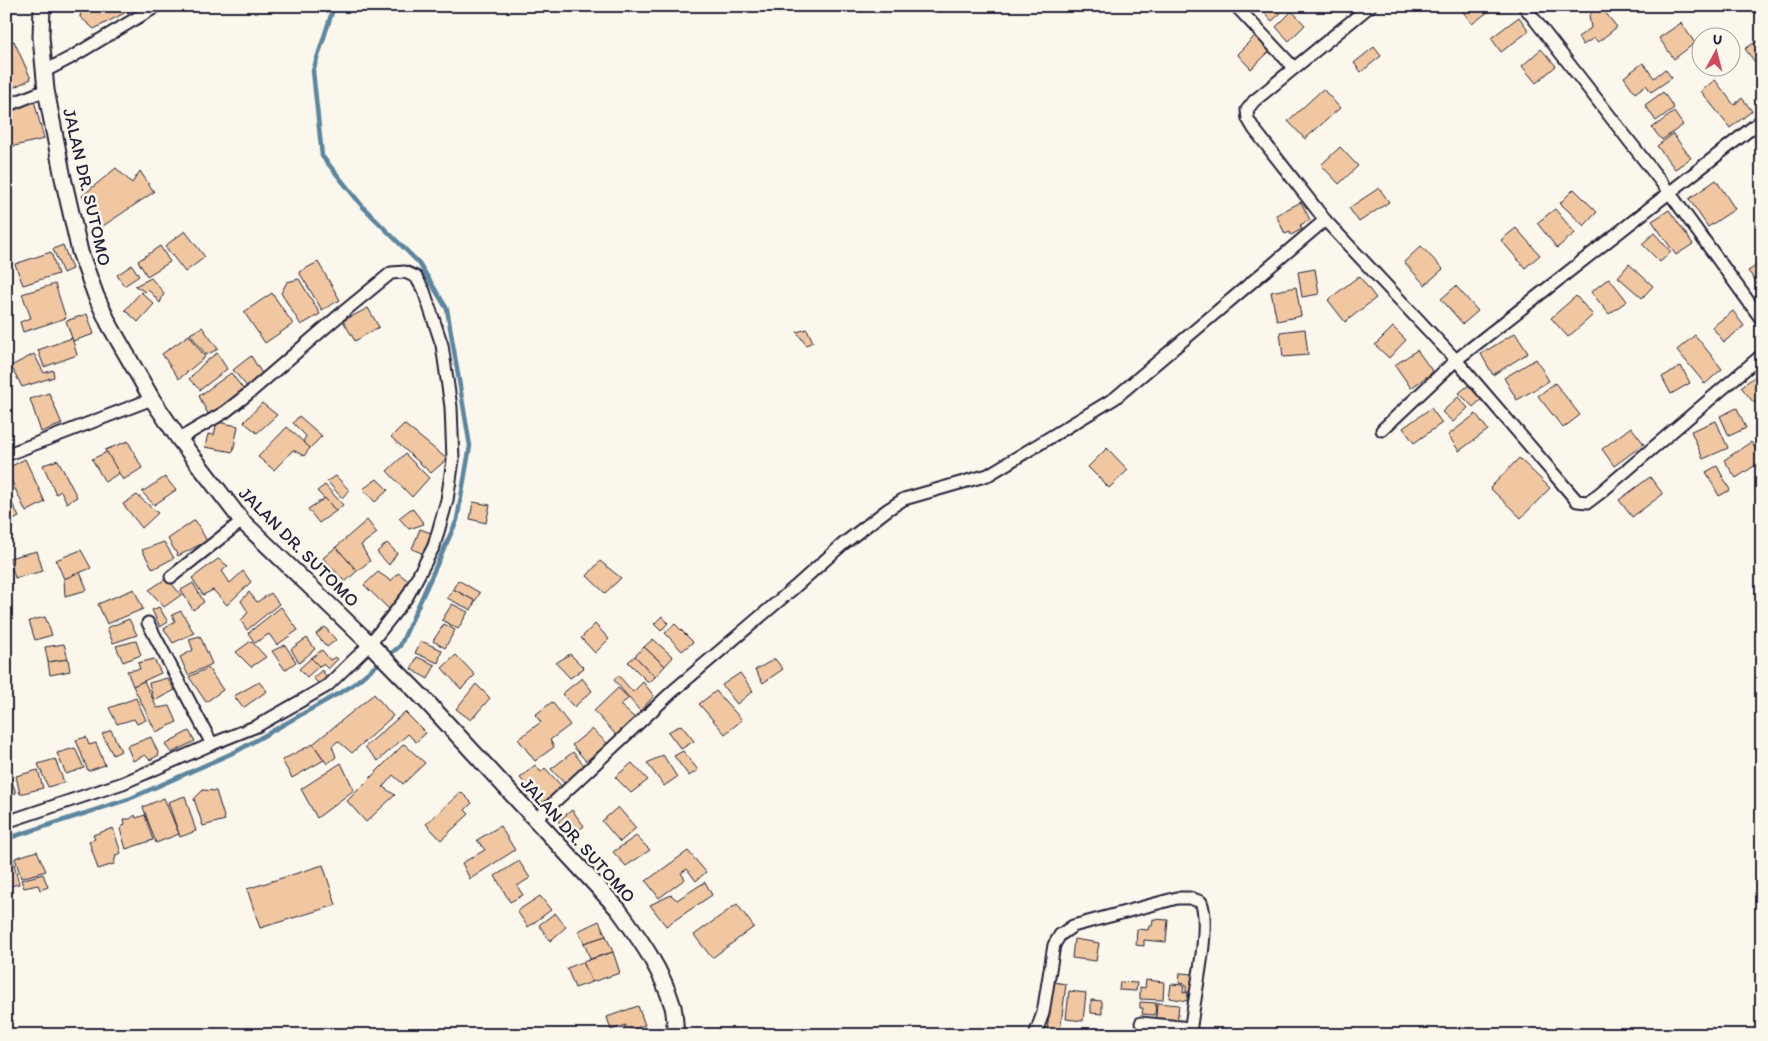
<svg xmlns="http://www.w3.org/2000/svg" width="1768" height="1041" viewBox="0 0 1768 1041" font-family="Itim,sans-serif">
	<rect width="100%" height="100%" fill="#fbf7ec"/>
	<filter id="ink" filterUnits="userSpaceOnUse"><feTurbulence type="fractalNoise" baseFrequency=".02" numOctaves="2"/><feDisplacementMap in="SourceGraphic" scale="10" xChannelSelector="R" yChannelSelector="G"/><feConvolveMatrix kernelMatrix="1 2 1 2 8 2 1 2 1" color-interpolation-filters="sRGB"/></filter>
	<g filter="url(#ink)">
		<g fill="none" stroke-linecap="round" stroke-linejoin="round">
			<polyline stroke="#5c86a0" stroke-width="4.5" points="6,839 129,799 237,751 350,687 400,646 457,520 470,446 447,309 419,263 363,207 322,156 313,71 334,6"/>
		</g>
		<g fill="#f0c7a0" stroke="#22223b">
			<polygon points="82,6 132,6 132,9 94,29 80,17"/>
			<polygon points="1258,6 1279,6 1283,11 1272,21"/>
			<polygon points="1459,6 1491,6 1493,8 1472,24"/>
			<polygon points="1600,6 1617,27 1598,42 1594,38 1583,45 1578,37 1591,28 1589,15"/>
			<polygon points="1292,11 1305,25 1289,41 1276,27"/>
			<polygon points="1519,17 1529,31 1501,52 1491,38"/>
			<polygon points="1681,23 1695,43 1674,59 1659,38"/>
			<polygon points="1255,36 1270,51 1251,69 1237,54"/>
			<polygon points="1760,39 1762,41 1762,71 1745,49"/>
			<polygon points="14,41 31,79 6,91 6,44"/>
			<polygon points="1374,47 1381,56 1361,72 1354,63"/>
			<polygon points="1541,49 1556,66 1536,83 1522,66"/>
			<polygon points="1643,63 1654,78 1665,69 1672,78 1651,92 1646,85 1635,93 1624,77"/>
			<polygon points="1715,80 1734,105 1742,98 1752,111 1730,128 1701,91"/>
			<polygon points="1323,89 1340,108 1305,139 1288,121"/>
			<polygon points="1663,92 1674,108 1656,121 1645,105"/>
			<polygon points="34,100 44,139 6,148 6,114"/>
			<polygon points="1674,112 1683,125 1662,140 1652,128"/>
			<polygon points="1673,134 1691,158 1675,169 1657,146"/>
			<polygon points="1340,147 1358,166 1339,184 1321,165"/>
			<polygon points="116,168 132,183 140,171 154,192 100,228 82,196"/>
			<polygon points="1716,180 1735,209 1708,227 1689,199"/>
			<polygon points="1379,188 1389,202 1359,222 1349,208"/>
			<polygon points="1574,189 1597,212 1584,226 1560,203"/>
			<polygon points="1301,202 1310,220 1300,225 1302,229 1291,235 1290,232 1285,234 1276,215"/>
			<polygon points="1555,209 1575,233 1557,248 1537,223"/>
			<polygon points="1669,210 1693,244 1676,255 1652,221"/>
			<polygon points="1516,228 1540,255 1525,268 1501,240"/>
			<polygon points="185,231 205,257 185,272 165,246"/>
			<polygon points="1654,233 1671,252 1660,262 1642,244"/>
			<polygon points="63,245 72,269 63,273 53,249"/>
			<polygon points="160,246 170,262 147,276 138,261"/>
			<polygon points="1421,246 1443,269 1425,285 1404,262"/>
			<polygon points="51,252 58,274 23,285 15,264"/>
			<polygon points="318,262 340,300 322,310 299,272"/>
			<polygon points="1762,262 1762,288 1761,288 1748,271"/>
			<polygon points="1629,264 1653,286 1642,298 1618,277"/>
			<polygon points="132,265 139,276 124,286 117,275"/>
			<polygon points="1315,269 1319,294 1302,297 1298,272"/>
			<polygon points="1359,276 1376,298 1345,322 1328,300"/>
			<polygon points="151,278 164,293 160,303 148,289 145,292 135,286"/>
			<polygon points="1609,278 1627,301 1609,314 1591,292"/>
			<polygon points="299,279 320,314 301,325 281,293 287,282"/>
			<polygon points="55,284 66,318 23,332 20,322 31,318 22,294"/>
			<polygon points="1456,286 1478,311 1463,324 1441,299"/>
			<polygon points="1296,287 1301,316 1277,321 1271,292"/>
			<polygon points="141,292 154,304 138,322 125,310"/>
			<polygon points="272,293 293,324 265,343 244,312"/>
			<polygon points="1576,296 1593,315 1568,337 1551,318"/>
			<polygon points="368,308 379,327 355,341 343,321"/>
			<polygon points="1733,311 1744,326 1724,342 1712,327"/>
			<polygon points="87,314 94,334 73,341 66,321"/>
			<polygon points="202,327 218,349 206,355 190,334"/>
			<polygon points="1393,327 1406,340 1389,358 1375,345"/>
			<polygon points="807,329 813,342 806,345 797,332"/>
			<polygon points="1305,329 1308,355 1283,357 1280,332"/>
			<polygon points="1515,333 1528,353 1493,375 1481,354"/>
			<polygon points="189,335 205,357 179,379 162,354"/>
			<polygon points="1695,335 1722,369 1705,384 1677,350"/>
			<polygon points="72,338 77,355 44,367 38,350"/>
			<polygon points="1417,350 1433,372 1411,388 1395,365"/>
			<polygon points="217,353 227,369 200,390 189,379 204,363"/>
			<polygon points="34,354 44,373 53,370 54,377 22,387 11,366"/>
			<polygon points="251,356 263,375 249,389 233,370"/>
			<polygon points="1536,359 1549,381 1517,400 1504,378"/>
			<polygon points="1681,366 1690,383 1671,394 1662,377"/>
			<polygon points="1762,371 1762,397 1754,403 1741,387"/>
			<polygon points="231,373 244,390 210,418 199,396"/>
			<polygon points="1471,383 1484,397 1473,407 1459,393"/>
			<polygon points="1555,383 1580,415 1563,428 1538,396"/>
			<polygon points="49,393 62,424 41,432 30,399"/>
			<polygon points="1458,397 1468,408 1453,422 1442,412"/>
			<polygon points="262,403 277,415 257,433 244,422"/>
			<polygon points="1431,408 1442,423 1414,443 1403,428"/>
			<polygon points="1737,408 1746,428 1729,436 1720,416"/>
			<polygon points="1476,414 1488,430 1459,451 1448,435"/>
			<polygon points="299,416 322,436 310,448 303,442 306,436 293,423"/>
			<polygon points="1716,421 1728,448 1703,459 1691,431"/>
			<polygon points="217,422 238,426 233,452 205,447 208,434 214,435"/>
			<polygon points="404,424 447,459 431,473 391,437"/>
			<polygon points="287,427 310,448 304,456 293,450 274,470 258,457"/>
			<polygon points="1631,427 1644,444 1614,466 1602,449"/>
			<polygon points="128,441 142,468 123,480 105,450"/>
			<polygon points="1751,442 1762,458 1762,461 1736,478 1724,460"/>
			<polygon points="1107,448 1128,470 1109,488 1088,467"/>
			<polygon points="107,452 119,473 105,482 92,459"/>
			<polygon points="405,454 429,478 412,497 387,471"/>
			<polygon points="1519,458 1550,488 1521,518 1490,488"/>
			<polygon points="25,459 45,502 26,512 6,469"/>
			<polygon points="58,460 77,497 67,503 61,491 56,494 43,465"/>
			<polygon points="1717,466 1730,490 1719,496 1706,472"/>
			<polygon points="336,476 349,490 342,498 327,481"/>
			<polygon points="165,477 176,490 154,505 142,492"/>
			<polygon points="1650,477 1663,494 1632,517 1619,500"/>
			<polygon points="377,479 388,490 375,502 363,489"/>
			<polygon points="325,485 343,505 336,511 317,491"/>
			<polygon points="6,495 8,495 19,517 6,524"/>
			<polygon points="137,495 158,513 142,528 123,504"/>
			<polygon points="325,498 336,511 319,523 308,509"/>
			<polygon points="473,502 490,505 486,523 470,519"/>
			<polygon points="412,508 424,524 409,529 399,518"/>
			<polygon points="195,520 207,541 178,556 168,539"/>
			<polygon points="367,520 377,533 361,545 370,561 357,571 336,547"/>
			<polygon points="420,529 431,533 424,554 412,549"/>
			<polygon points="164,542 174,558 153,569 142,550"/>
			<polygon points="387,543 397,553 389,565 377,552"/>
			<polygon points="336,547 357,571 345,582 323,558"/>
			<polygon points="81,550 91,568 64,579 56,560"/>
			<polygon points="37,551 43,571 15,578 9,558"/>
			<polygon points="218,559 228,566 222,571 230,583 243,571 251,582 227,605 213,590 203,595 192,578"/>
			<polygon points="600,561 621,578 605,593 587,576"/>
			<polygon points="80,572 87,590 65,596 64,579"/>
			<polygon points="378,572 391,581 398,573 410,582 389,609 364,585"/>
			<polygon points="167,578 181,595 164,607 149,590"/>
			<polygon points="458,580 480,593 475,601 453,589"/>
			<polygon points="193,583 204,602 193,610 181,590"/>
			<polygon points="134,589 143,609 107,624 98,604"/>
			<polygon points="453,589 475,601 471,610 447,598"/>
			<polygon points="249,592 257,602 271,593 279,604 247,630 241,621 248,612 241,601"/>
			<polygon points="452,604 468,612 458,629 442,620"/>
			<polygon points="159,607 168,622 160,627 152,610"/>
			<polygon points="281,607 298,630 277,645 269,634 255,643 248,633"/>
			<polygon points="181,611 194,633 173,643 164,629 175,621 172,615"/>
			<polygon points="662,616 668,623 661,631 654,624"/>
			<polygon points="45,617 52,635 35,640 29,621"/>
			<polygon points="129,619 137,635 113,643 107,628"/>
			<polygon points="444,624 455,630 445,648 433,641"/>
			<polygon points="595,624 609,639 595,653 581,638"/>
			<polygon points="675,624 693,642 682,651 665,633"/>
			<polygon points="325,627 336,640 327,647 316,634"/>
			<polygon points="200,636 212,664 188,675 180,657 193,650 189,639"/>
			<polygon points="307,638 315,649 299,663 291,649"/>
			<polygon points="653,639 673,657 665,666 644,647"/>
			<polygon points="136,641 141,655 123,662 116,646"/>
			<polygon points="251,641 266,657 251,667 236,652"/>
			<polygon points="421,641 442,650 438,663 415,653"/>
			<polygon points="64,644 68,659 48,662 45,647"/>
			<polygon points="285,645 296,662 285,670 272,651"/>
			<polygon points="644,647 665,666 655,677 635,656"/>
			<polygon points="322,650 330,660 335,657 338,659 328,669 323,664 319,666 311,658"/>
			<polygon points="570,654 584,668 570,678 556,663"/>
			<polygon points="456,655 475,675 461,689 442,668"/>
			<polygon points="635,656 655,677 649,683 628,662"/>
			<polygon points="417,657 435,665 428,679 411,669"/>
			<polygon points="311,658 319,666 307,677 299,669"/>
			<polygon points="68,659 70,671 50,675 48,662"/>
			<polygon points="154,659 161,673 133,686 127,671 140,669 138,663"/>
			<polygon points="775,659 783,669 763,683 755,670"/>
			<polygon points="208,668 223,690 206,702 189,677"/>
			<polygon points="322,670 327,678 320,685 313,678"/>
			<polygon points="740,673 753,691 737,704 722,685"/>
			<polygon points="618,675 633,692 643,682 654,696 640,711 614,680"/>
			<polygon points="167,678 175,690 154,701 149,683"/>
			<polygon points="582,678 592,691 574,707 562,694"/>
			<polygon points="144,681 157,708 170,706 177,722 156,732 133,686"/>
			<polygon points="259,682 267,691 243,708 234,696"/>
			<polygon points="476,684 490,698 471,720 456,709"/>
			<polygon points="618,688 629,698 620,705 636,719 618,737 594,711"/>
			<polygon points="716,691 742,720 725,734 699,704"/>
			<polygon points="374,694 393,716 352,753 338,741 332,746 336,757 327,764 313,744"/>
			<polygon points="136,698 146,720 137,724 134,719 117,724 109,708"/>
			<polygon points="552,702 570,725 550,740 554,747 535,761 518,739 541,722 535,715"/>
			<polygon points="405,712 426,733 416,742 408,734 378,761 365,747"/>
			<polygon points="681,725 694,741 681,749 668,732"/>
			<polygon points="592,729 608,744 586,761 572,745"/>
			<polygon points="111,730 121,751 113,755 102,734"/>
			<polygon points="189,731 195,741 171,753 165,744"/>
			<polygon points="86,737 89,745 96,743 105,765 88,771 76,740"/>
			<polygon points="151,737 159,755 150,760 145,755 133,761 127,746"/>
			<polygon points="313,744 324,760 292,778 282,760"/>
			<polygon points="404,744 425,763 403,784 393,775 383,787 395,795 366,822 347,801"/>
			<polygon points="75,748 84,768 66,774 57,753"/>
			<polygon points="683,751 698,770 689,776 674,756"/>
			<polygon points="573,752 584,765 565,784 551,769"/>
			<polygon points="663,755 677,777 664,786 647,763"/>
			<polygon points="55,759 64,782 48,787 38,764"/>
			<polygon points="341,763 354,790 317,818 301,789"/>
			<polygon points="632,763 648,780 631,793 615,777"/>
			<polygon points="535,765 541,772 545,768 565,790 546,806 520,778"/>
			<polygon points="38,770 43,788 20,794 16,776"/>
			<polygon points="10,776 16,793 6,797 6,777"/>
			<polygon points="203,790 216,791 225,820 203,826 194,799"/>
			<polygon points="461,792 472,803 465,810 469,814 441,840 426,824"/>
			<polygon points="185,796 196,831 180,837 168,802"/>
			<polygon points="164,798 179,834 156,843 143,807"/>
			<polygon points="618,807 636,828 620,842 602,821"/>
			<polygon points="572,810 584,826 570,837 558,821"/>
			<polygon points="135,815 136,818 145,815 153,840 126,849 120,829 125,824 124,819 130,819"/>
			<polygon points="500,826 515,850 470,879 462,863 485,850 477,840"/>
			<polygon points="113,828 121,853 116,855 114,864 98,869 89,841 95,839 93,835"/>
			<polygon points="636,836 650,850 626,866 613,852"/>
			<polygon points="37,851 46,871 21,878 15,858"/>
			<polygon points="688,851 706,872 696,881 687,869 681,873 685,879 659,898 646,881"/>
			<polygon points="12,856 19,884 6,887 6,861"/>
			<polygon points="519,861 530,878 517,886 523,895 510,902 495,876"/>
			<polygon points="323,865 336,905 260,928 247,889"/>
			<polygon points="43,874 48,887 40,890 38,885 24,888 21,880"/>
			<polygon points="705,882 712,895 666,926 650,905 671,895 677,900"/>
			<polygon points="540,896 551,910 528,927 517,911"/>
			<polygon points="737,904 754,927 712,958 694,935"/>
			<polygon points="555,913 566,927 550,941 539,925"/>
			<polygon points="1153,919 1168,920 1166,942 1144,940 1144,946 1136,945 1137,929 1148,930 1149,926 1152,926"/>
			<polygon points="599,921 606,936 584,943 578,931"/>
			<polygon points="606,936 613,952 590,959 584,943"/>
			<polygon points="1074,939 1099,943 1096,961 1072,958"/>
			<polygon points="613,952 620,973 592,982 583,962"/>
			<polygon points="583,962 592,982 575,988 567,968"/>
			<polygon points="1180,973 1194,974 1192,992 1186,992 1186,984 1179,983"/>
			<polygon points="1146,980 1164,982 1163,1000 1140,999 1140,987 1145,988"/>
			<polygon points="1053,982 1066,984 1060,1032 1047,1030"/>
			<polygon points="1120,982 1137,983 1136,991 1119,990"/>
			<polygon points="1171,984 1184,985 1183,992 1188,993 1187,1001 1169,998"/>
			<polygon points="1069,991 1086,993 1083,1021 1066,1019"/>
			<polygon points="1091,1000 1102,1001 1102,1014 1091,1013"/>
			<polygon points="1140,1002 1156,1003 1155,1015 1142,1014 1143,1008 1140,1008"/>
			<polygon points="1157,1003 1179,1005 1177,1022 1156,1019"/>
			<polygon points="638,1006 645,1025 622,1033 626,1025 611,1030 607,1017"/>
			<polygon points="1140,1026 1178,1031 1177,1035 1139,1035"/>
		</g>
		<g fill="none" stroke-linecap="round" stroke-linejoin="round">
			<defs>
				<g id="minor">
					<polyline points="1236,6 1294,68"/>
					<polyline points="1524,6 1669,192 1762,320"/>
					<polyline points="43,72 70,58 157,6"/>
					<polyline points="6,106 46,90"/>
					<polyline points="1325,220 1254,129 1248,119 1247,110 1254,101 1370,6"/>
					<polyline points="1382,430 1456,360 1577,501 1588,502 1600,493 1762,355"/>
					<polyline points="6,455 152,399"/>
					<polyline points="171,577 242,521"/>
					<polyline points="148,623 212,744"/>
					<polyline points="535,820 673,691 795,587 843,544 887,510 904,499 988,475 1115,398 1325,220 1456,360 1762,120"/>
					<polyline points="6,822 123,783 212,744 257,726 327,686 370,644 407,597 434,546 447,500 453,460 451,407 442,345 424,291 416,277 405,272 391,273 342,313 248,394 225,412 179,439"/>
					<polyline points="1141,1023 1190,1028"/>
					<path d="M1035 1035 1043 1013 1054 945 1060 935 1073 926 1177 898H1190L1201 902C1212 927 1192 1004 1190 1035"/>
				</g>
				<path id="tertiary" d="M42 6 41 37 46 90 63 178 80 252 96 296 109 324 152 399 179 439 242 521 370 644 427 702 618 909C640 939 662 970 673 1007 675 1016 675 1026 676 1035"/>
			</defs>
			<use href="#minor" stroke="#22223b" stroke-width="15"/>
			<use href="#tertiary" stroke="#22223b" stroke-width="19"/>
			<use href="#minor" stroke="#fbf7ec" stroke-width="11"/>
			<use href="#tertiary" stroke="#fbf7ec" stroke-width="15"/>
		</g>
	</g>
	<g text-anchor="middle" dominant-baseline="central" stroke-width="5" stroke-linejoin="round" paint-order="stroke">
		<g font-size="18" fill="#22223b" stroke="#fbf7ec">
			<text transform="translate(87 187) rotate(77)">JALAN DR. SUTOMO</text>
			<text transform="translate(299 547) rotate(45)">JALAN DR. SUTOMO</text>
			<text transform="translate(578 840) rotate(48)">JALAN DR. SUTOMO</text>
		</g>
	</g>
	<rect width="1768" height="1041" fill="none" stroke="#fbf7ec" stroke-width="25"/>
	<rect x="12" y="12" width="1743" height="1016" fill="none" stroke="#22223b" stroke-width="2" filter="url(#ink)"/>
	<g transform="translate(1716 52) rotate(7)"><circle r="24" fill="#fbf7ec" stroke="#a4a2a5"/>
	<path d="M0-4L9 19L0 12L-9 19Z" fill="#d1495b"/>
	<text y="-8" font-size="14" font-weight="bold" text-anchor="middle" fill="#22223b">U</text>
	</g>
</svg>
